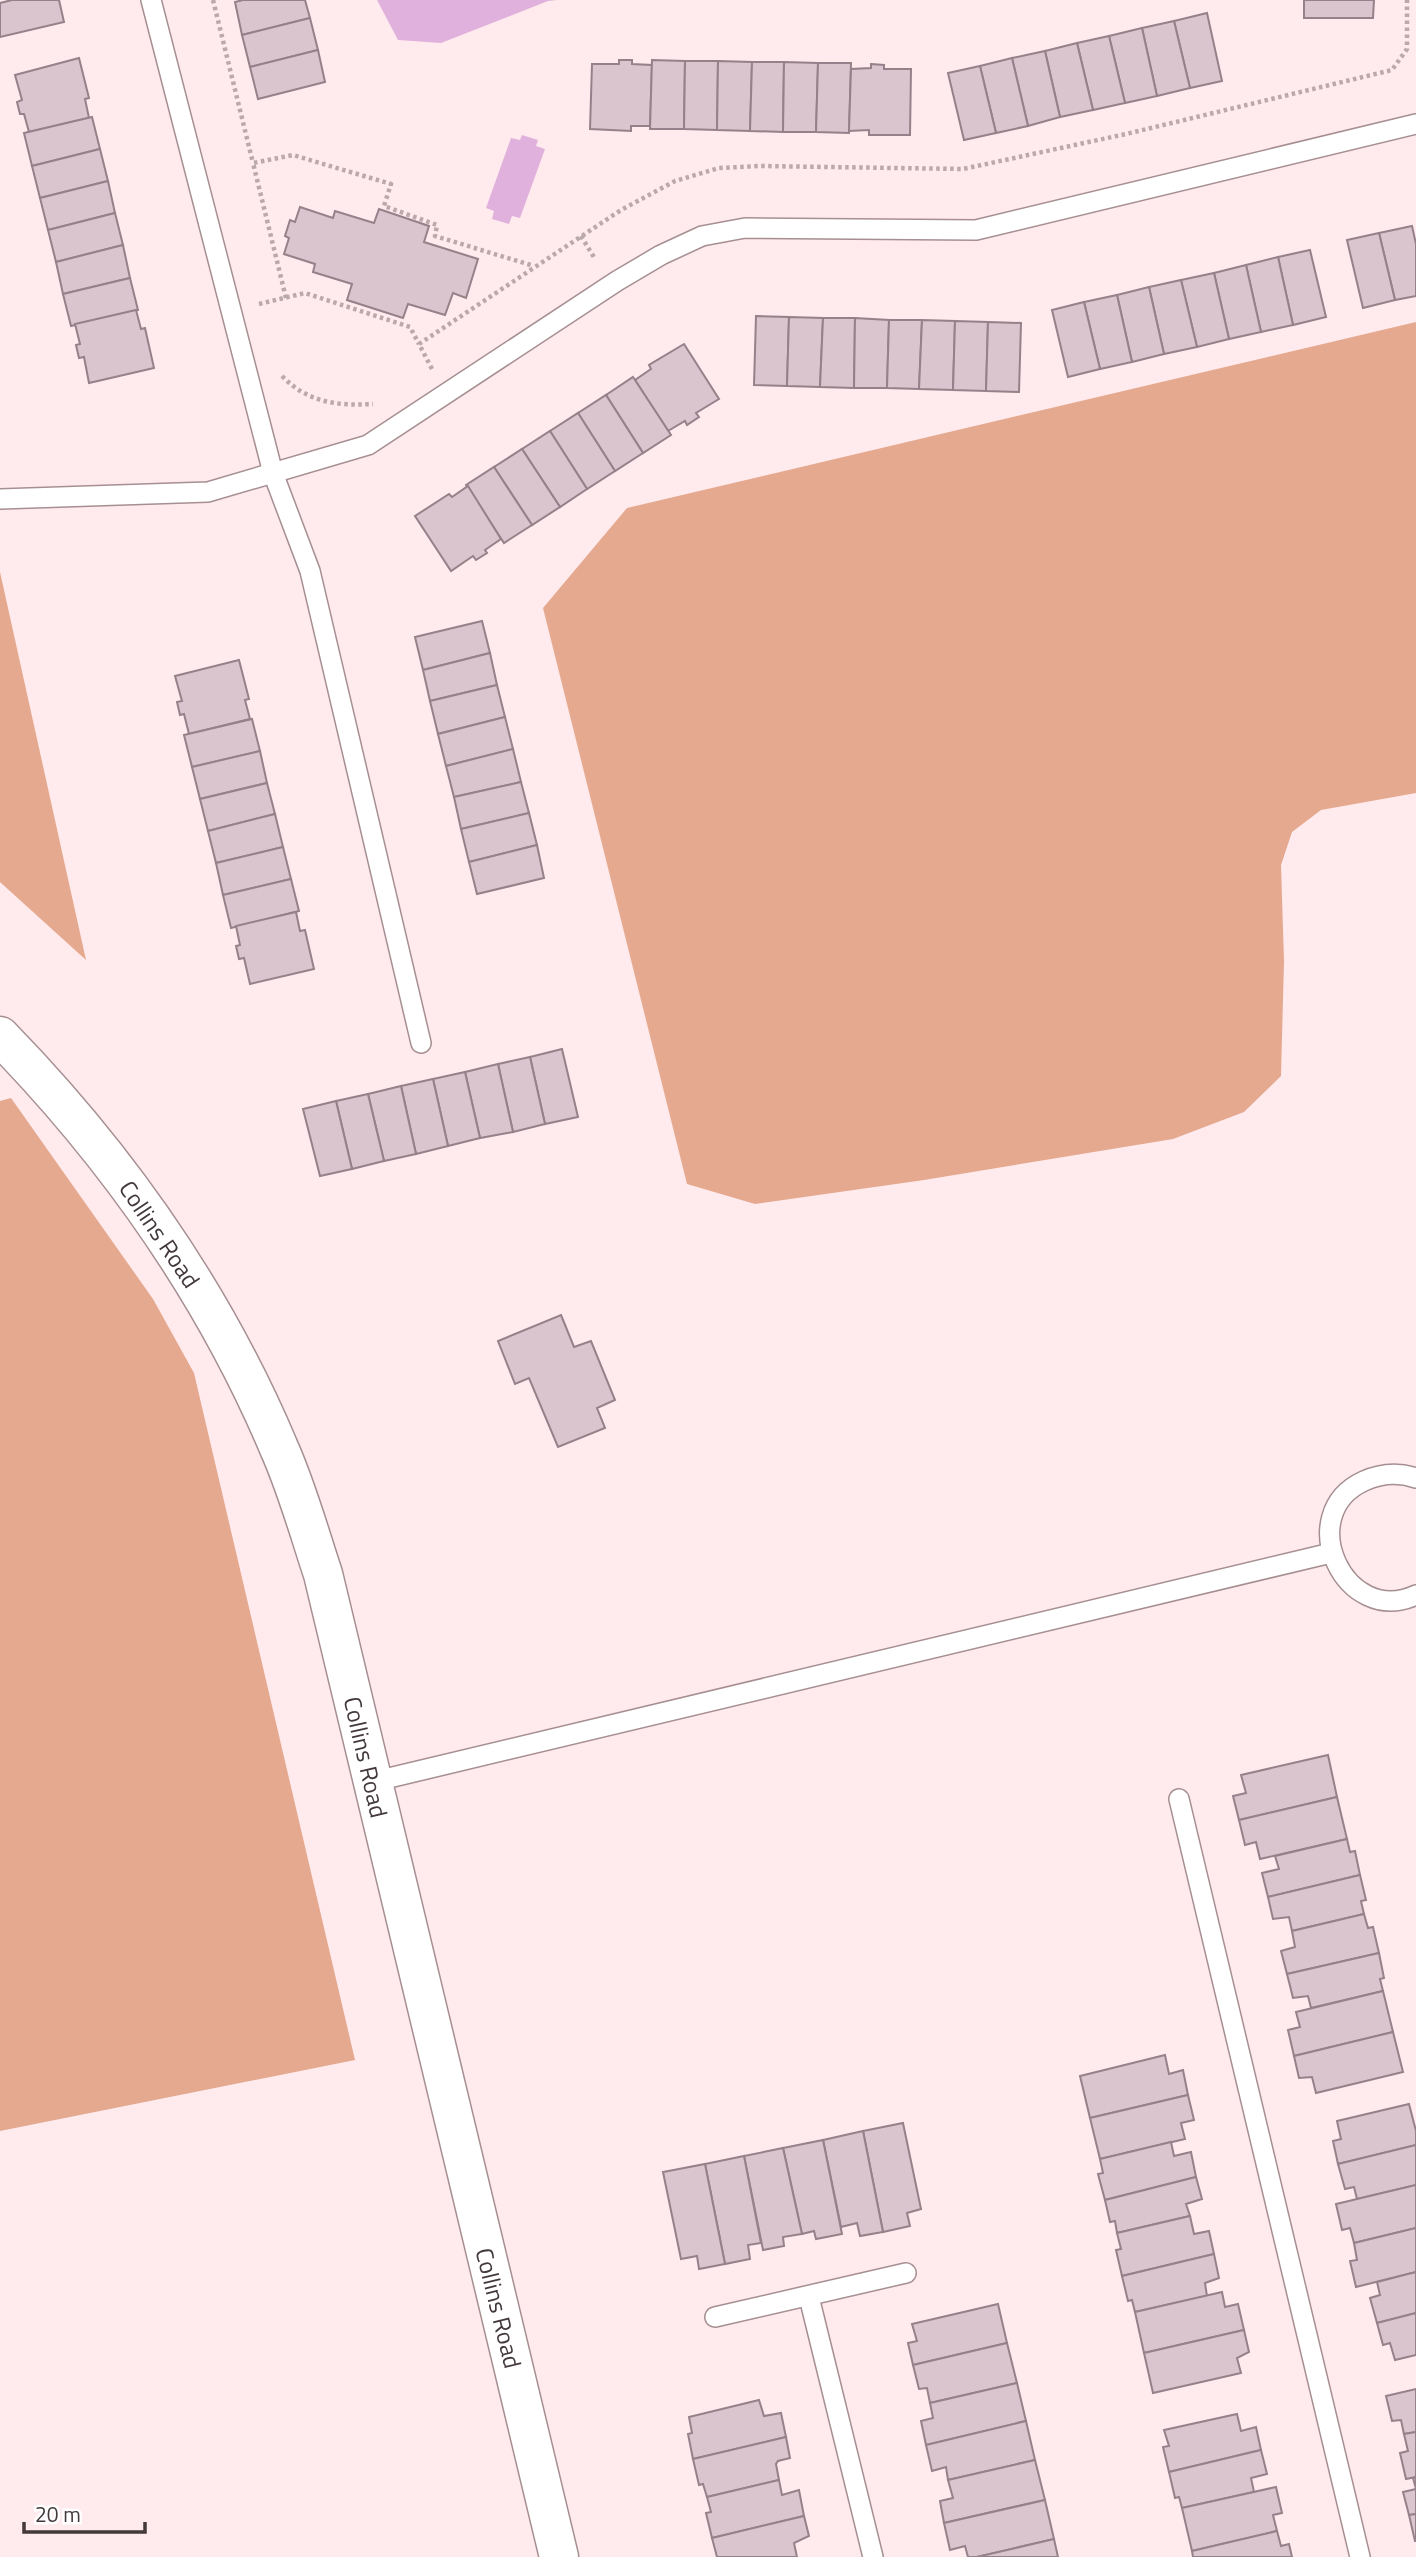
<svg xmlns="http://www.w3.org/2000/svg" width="1416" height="2557" viewBox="0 0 1416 2557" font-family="'Titillium Web',sans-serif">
	<rect width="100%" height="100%" fill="#ffeaed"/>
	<g fill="#e5a98f">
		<polygon points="1416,322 1416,793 1321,810 1292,832 1281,865 1284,961 1281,1076 1244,1112 1173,1139 924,1180 755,1204 687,1184 543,608 627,508"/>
		<polygon points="0,572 86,960 0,882"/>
		<polygon points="11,1098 153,1299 194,1373 355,2060 0,2131 0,1101"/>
	</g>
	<g fill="#e0b1dc">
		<polygon points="377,0 557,0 548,1 441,43 398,40"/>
		<polygon points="522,135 538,140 536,146 545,149 520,218 512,216 509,224 492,219 494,211 486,208 511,138 520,140"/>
	</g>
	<g fill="#dac4ce" stroke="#95818a" stroke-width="2">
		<polygon points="12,0 59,0 64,22 0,37 0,3"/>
		<polygon points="243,0 305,0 310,18 242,35 235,2"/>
		<polygon points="1304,0 1374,0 1373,18 1304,18"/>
		<polygon points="1207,13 1222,81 1190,88 1174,21"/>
		<polygon points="310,18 318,50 250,67 242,35"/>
		<polygon points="1174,21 1190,88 1157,96 1142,28"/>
		<polygon points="1142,28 1157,96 1125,103 1109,36"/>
		<polygon points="1109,36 1125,103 1093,110 1077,43"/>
		<polygon points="1077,43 1093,110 1060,117 1045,51"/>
		<polygon points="318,50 325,82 258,99 250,67"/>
		<polygon points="1045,51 1060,117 1028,126 1012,58"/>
		<polygon points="79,58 89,98 85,99 89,118 29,132 24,114 20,114 17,102 22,100 15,75"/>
		<polygon points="1012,58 1028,126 996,133 980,66"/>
		<polygon points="619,60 632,60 632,64 652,65 650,126 631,126 631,131 590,129 592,64 619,64"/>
		<polygon points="652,60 685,61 684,129 650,129"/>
		<polygon points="685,61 718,61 717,130 684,129"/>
		<polygon points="718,61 752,62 750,131 717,130"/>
		<polygon points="752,62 784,62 783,132 750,131"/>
		<polygon points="784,62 818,63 816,132 783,132"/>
		<polygon points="818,63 851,63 849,133 816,132"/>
		<polygon points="871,64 884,65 884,69 911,69 910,135 869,135 869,130 849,131 851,69 871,68"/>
		<polygon points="980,66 996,133 964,140 948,73"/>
		<polygon points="92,117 100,149 32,166 24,133"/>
		<polygon points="100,149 108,181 40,198 32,166"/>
		<polygon points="108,181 115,213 48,230 40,198"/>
		<polygon points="300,207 333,218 335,211 374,223 379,209 429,226 424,242 478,259 466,298 453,293 445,315 408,304 403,318 347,300 352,284 313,272 315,264 284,254 289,238 285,236 290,220 295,222"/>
		<polygon points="115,213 123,245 56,262 48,230"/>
		<polygon points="1412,226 1416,244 1416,296 1395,300 1379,233"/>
		<polygon points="1379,233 1395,300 1363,308 1347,240"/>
		<polygon points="123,245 130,278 63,294 56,262"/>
		<polygon points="1310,250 1326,317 1293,325 1278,257"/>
		<polygon points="1278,257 1293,325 1261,332 1246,265"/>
		<polygon points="1246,265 1261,332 1229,339 1214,273"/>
		<polygon points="1214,273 1229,339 1197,347 1181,280"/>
		<polygon points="130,278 138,310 71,326 63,294"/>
		<polygon points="1181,280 1197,347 1164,354 1149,287"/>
		<polygon points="1149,287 1164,354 1132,362 1117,295"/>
		<polygon points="1117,295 1132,362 1100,369 1084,302"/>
		<polygon points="1084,302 1100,369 1068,377 1052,310"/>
		<polygon points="136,310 141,329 145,328 154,368 89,383 84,357 79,358 76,345 80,344 75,324"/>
		<polygon points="756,316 789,317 787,386 754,385"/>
		<polygon points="789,317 823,318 820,387 787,386"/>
		<polygon points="823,318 855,318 854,388 820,387"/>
		<polygon points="855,318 889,320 887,388 854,388"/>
		<polygon points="889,320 922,320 919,389 887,388"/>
		<polygon points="922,320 955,321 953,390 919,389"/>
		<polygon points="955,321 988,322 986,391 953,390"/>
		<polygon points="988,322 1021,323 1019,392 986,391"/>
		<polygon points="684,344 719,399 696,413 699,417 687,425 685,421 668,431 635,380 651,369 649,365"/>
		<polygon points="633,377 671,435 643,453 606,395"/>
		<polygon points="606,395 643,453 615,471 578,413"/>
		<polygon points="578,413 615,471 587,489 550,431"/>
		<polygon points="550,431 587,489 560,507 522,449"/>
		<polygon points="522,449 560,507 532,525 494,467"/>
		<polygon points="494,467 532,525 504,543 466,485"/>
		<polygon points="468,486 501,539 485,550 487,553 476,560 473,556 451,571 415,516 449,494 452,497"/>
		<polygon points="482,621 490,653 423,670 415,637"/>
		<polygon points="490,653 497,685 430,701 423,670"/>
		<polygon points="239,660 249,699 245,700 250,719 189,734 184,714 180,715 177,702 182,701 175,676"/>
		<polygon points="497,685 505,717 438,734 430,701"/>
		<polygon points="505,717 513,749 446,766 438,734"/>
		<polygon points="252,719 260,751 192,767 184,735"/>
		<polygon points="513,749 521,782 454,797 446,766"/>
		<polygon points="260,751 267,783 200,799 192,767"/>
		<polygon points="521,782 529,813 461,829 454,797"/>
		<polygon points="267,783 275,814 208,831 200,799"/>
		<polygon points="529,813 537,845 469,862 461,829"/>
		<polygon points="275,814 283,847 216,863 208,831"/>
		<polygon points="537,845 544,878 477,894 469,862"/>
		<polygon points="283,847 291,879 223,895 216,863"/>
		<polygon points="291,879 299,911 231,928 223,895"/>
		<polygon points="296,912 300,931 305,930 314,969 250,984 244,958 239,959 236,946 240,945 236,926"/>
		<polygon points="562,1049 578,1117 545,1124 530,1057"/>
		<polygon points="530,1057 545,1124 513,1132 498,1064"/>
		<polygon points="498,1064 513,1132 480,1138 465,1072"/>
		<polygon points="465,1072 480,1138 448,1146 433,1079"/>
		<polygon points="433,1079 448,1146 416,1154 401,1086"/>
		<polygon points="401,1086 416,1154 384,1161 368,1094"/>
		<polygon points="368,1094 384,1161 352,1169 336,1101"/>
		<polygon points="336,1101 352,1169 320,1176 303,1109"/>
		<polygon points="561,1315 574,1347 591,1341 615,1400 597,1408 605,1428 558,1447 529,1378 515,1384 498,1341"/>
		<polygon points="1328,1755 1337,1797 1239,1820 1233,1796 1246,1793 1241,1775"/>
		<polygon points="1337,1797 1347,1839 1260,1859 1256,1842 1245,1845 1239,1820"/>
		<polygon points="1347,1839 1350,1852 1355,1851 1360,1875 1268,1897 1262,1873 1279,1869 1275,1856"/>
		<polygon points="1360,1875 1366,1900 1361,1901 1364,1914 1292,1931 1289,1917 1273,1919 1268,1897"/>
		<polygon points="1364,1914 1368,1928 1373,1927 1379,1953 1287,1974 1281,1951 1295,1947 1292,1931"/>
		<polygon points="1379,1953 1384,1978 1380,1979 1383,1991 1311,2008 1308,1996 1293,1998 1287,1974"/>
		<polygon points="1383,1991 1393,2032 1294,2056 1288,2030 1300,2027 1296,2012"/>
		<polygon points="1393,2032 1403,2072 1316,2093 1312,2077 1299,2078 1294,2056"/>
		<polygon points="1165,2055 1169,2074 1183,2070 1188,2095 1090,2118 1080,2076"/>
		<polygon points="1188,2095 1194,2120 1181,2123 1185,2139 1100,2159 1090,2118"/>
		<polygon points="1409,2104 1416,2131 1416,2145 1338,2164 1333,2141 1341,2139 1337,2121"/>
		<polygon points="903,2123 921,2209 907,2213 910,2226 883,2232 863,2131"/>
		<polygon points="863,2131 883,2232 860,2236 857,2223 841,2227 823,2140"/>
		<polygon points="823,2140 842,2234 816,2239 814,2231 802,2234 783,2148"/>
		<polygon points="1171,2142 1174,2156 1191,2152 1196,2177 1105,2200 1098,2174 1103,2173 1100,2159"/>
		<polygon points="1416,2145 1416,2185 1357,2199 1354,2187 1345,2189 1338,2164"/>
		<polygon points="783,2148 802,2234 783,2237 784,2246 763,2250 744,2156"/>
		<polygon points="744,2156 761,2243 748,2245 750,2259 725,2264 705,2164"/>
		<polygon points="705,2164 725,2264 699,2269 697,2256 681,2259 663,2172"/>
		<polygon points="1196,2177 1202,2199 1186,2204 1190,2216 1117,2233 1115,2221 1110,2222 1105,2200"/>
		<polygon points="1416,2185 1416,2228 1354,2243 1350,2228 1342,2230 1336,2204"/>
		<polygon points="1190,2216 1194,2234 1209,2231 1214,2254 1122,2276 1116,2250 1121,2249 1117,2233"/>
		<polygon points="1416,2228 1416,2272 1356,2287 1350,2261 1357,2260 1354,2243"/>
		<polygon points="1214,2254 1219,2278 1205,2283 1207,2296 1135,2312 1132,2300 1128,2301 1122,2276"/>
		<polygon points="1416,2272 1416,2313 1377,2323 1370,2298 1380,2295 1377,2282"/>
		<polygon points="1222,2292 1225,2307 1238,2304 1244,2330 1144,2353 1135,2312"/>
		<polygon points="998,2304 1007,2343 913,2365 908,2343 917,2341 912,2324"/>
		<polygon points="1416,2313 1416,2355 1395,2360 1390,2343 1383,2345 1377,2323"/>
		<polygon points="1244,2330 1249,2352 1237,2358 1241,2373 1153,2393 1144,2353"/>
		<polygon points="1007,2343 1017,2383 930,2403 927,2388 919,2389 913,2365"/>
		<polygon points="1017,2383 1026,2421 926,2445 921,2421 933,2418 930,2403"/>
		<polygon points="1416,2389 1416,2432 1404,2434 1401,2420 1392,2421 1386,2396"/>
		<polygon points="759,2400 764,2416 781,2413 786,2437 693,2459 688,2434 692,2433 689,2417"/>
		<polygon points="1237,2414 1241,2431 1256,2427 1261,2450 1169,2472 1163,2447 1169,2446 1164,2430"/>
		<polygon points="1026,2421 1035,2460 948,2480 946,2467 932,2471 926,2445"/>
		<polygon points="1416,2432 1416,2477 1406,2479 1400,2453 1408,2451 1404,2434"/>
		<polygon points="786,2437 790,2458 778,2461 776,2464 779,2480 707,2497 703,2484 699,2485 693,2459"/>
		<polygon points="1261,2450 1267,2474 1251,2478 1254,2492 1182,2508 1179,2497 1175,2498 1169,2472"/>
		<polygon points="1035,2460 1045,2500 944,2523 940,2501 953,2498 948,2480"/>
		<polygon points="1416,2477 1416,2514 1409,2515 1403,2492 1416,2489 1413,2478"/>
		<polygon points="779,2480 782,2495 799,2490 804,2516 712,2538 706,2513 711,2512 707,2497"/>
		<polygon points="1276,2487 1282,2513 1273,2515 1277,2531 1192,2551 1182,2508"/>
		<polygon points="1045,2500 1054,2539 977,2557 968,2557 965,2546 950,2550 944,2523"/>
		<polygon points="1416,2514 1416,2541 1415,2541 1409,2515"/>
		<polygon points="804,2516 809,2536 794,2543 797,2557 717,2557 712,2538"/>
		<polygon points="1277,2531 1281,2546 1289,2544 1292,2557 1193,2557 1192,2551"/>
		<polygon points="1054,2539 1058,2557 977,2557"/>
	</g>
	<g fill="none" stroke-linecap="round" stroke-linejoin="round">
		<defs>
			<g id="lane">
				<polyline points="151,0 273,473 310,571 421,1043"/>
				<polyline points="0,499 208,492 368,445 617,281 661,255 702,236 745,228 976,230 1416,124"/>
				<path d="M1416 1478C1398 1472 1382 1473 1364 1481 1292 1514 1345 1628 1416 1595"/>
				<polyline points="372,1782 1331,1553"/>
				<polyline points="1179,1799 1360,2557"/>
				<polyline points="809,2297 873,2557"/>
				<polyline points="715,2317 906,2273"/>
			</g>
			<path id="secondary" d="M0 1036C116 1155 214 1294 279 1448 297 1488 309 1532 323 1574L559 2557"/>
		</defs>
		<use href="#lane" stroke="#a68f92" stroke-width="22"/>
		<use href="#secondary" stroke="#a68f92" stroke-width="41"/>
		<g stroke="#baa9ac" stroke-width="4.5" stroke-dasharray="3.5 3.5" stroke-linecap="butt">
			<polyline points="213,0 253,163"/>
			<polyline points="581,236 595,259"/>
			<polyline points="286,298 253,163 293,155 391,184 384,206 437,225 435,236 534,266"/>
			<polyline points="259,304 305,293 410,327 419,344"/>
			<polyline points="432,369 419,344 621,210 675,181 719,168 760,166 963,169 1126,134 1392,70 1407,49 1407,0"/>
			<path d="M282 376C308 403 338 406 373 404"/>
		</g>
		<use href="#lane" stroke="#fff" stroke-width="19"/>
		<use href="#secondary" stroke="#fff" stroke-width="38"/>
	</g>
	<g text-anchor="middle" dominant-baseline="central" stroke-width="6" stroke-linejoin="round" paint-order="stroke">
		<g font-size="24" fill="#43393b" stroke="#fff">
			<text transform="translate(160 1234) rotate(56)">Collins Road</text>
			<text transform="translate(366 1757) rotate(77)">Collins Road</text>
			<text transform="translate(499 2308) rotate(76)">Collins Road</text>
		</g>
	</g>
	<path d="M24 2522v10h121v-10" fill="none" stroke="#43393b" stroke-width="3.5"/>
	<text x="35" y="2522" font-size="21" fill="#43393b" stroke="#ffffff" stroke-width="5" paint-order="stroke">20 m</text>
</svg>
